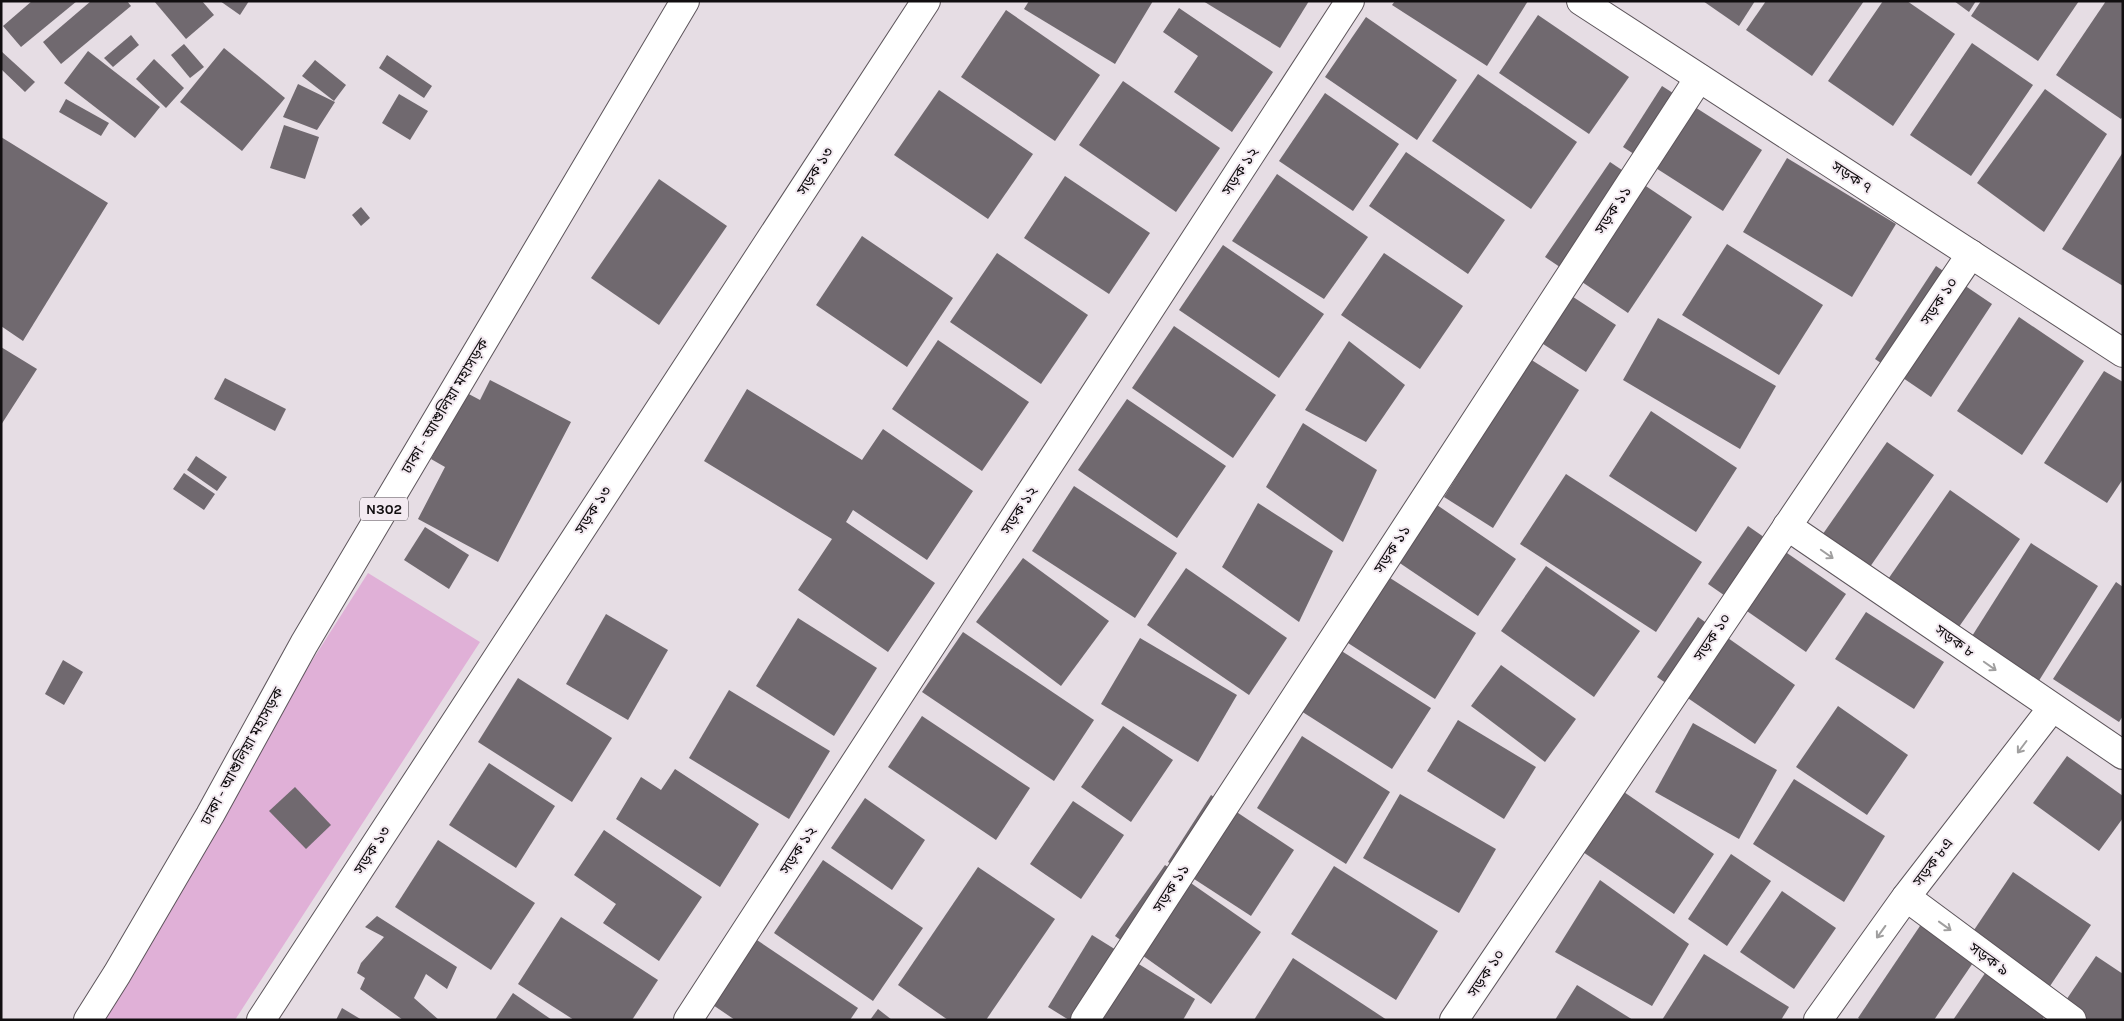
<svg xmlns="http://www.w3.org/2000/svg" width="2124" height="1021" viewBox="0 0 2124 1021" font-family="Karla,'Noto Sans Bengali',sans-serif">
	<rect width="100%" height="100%" fill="#e6dde4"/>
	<polygon fill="#e0b0d7" points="368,573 480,642 235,1020 83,1020"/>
	<g fill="#70696f">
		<polygon points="32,1 77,1 21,47 3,26"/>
		<polygon points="91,1 127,1 131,6 61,64 43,42"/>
		<polygon points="154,1 202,1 214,15 186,39"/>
		<polygon points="220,1 249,1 240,15"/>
		<polygon points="1029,1 1153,1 1115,64 1024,9"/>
		<polygon points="1203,1 1309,1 1280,48"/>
		<polygon points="1395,1 1528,1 1487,66 1392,5"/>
		<polygon points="1703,1 1755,1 1739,26"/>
		<polygon points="1766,1 1864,1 1812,76 1746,30"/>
		<polygon points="1883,1 1907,1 1955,34 1893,126 1828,81"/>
		<polygon points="1954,1 1976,1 1969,12"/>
		<polygon points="1981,1 2079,1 2038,61 1971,16"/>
		<polygon points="2106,1 2123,1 2123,116 2121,119 2056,75"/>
		<polygon points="1179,8 1273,72 1232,132 1174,92 1198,56 1163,32"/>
		<polygon points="1006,10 1100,75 1055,141 961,77"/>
		<polygon points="1538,15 1629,77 1589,134 1499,73"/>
		<polygon points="1366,17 1457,80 1417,140 1325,77"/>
		<polygon points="131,35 139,45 113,67 104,58"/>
		<polygon points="1972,43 2033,85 1971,176 1910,135"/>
		<polygon points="184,44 204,67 190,78 171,55"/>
		<polygon points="224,48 285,98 242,151 180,102"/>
		<polygon points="1,51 35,82 25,92 1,69"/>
		<polygon points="88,51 160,107 135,138 64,83"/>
		<polygon points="387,55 432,86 424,98 379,68"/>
		<polygon points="154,59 184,88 166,108 136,79"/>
		<polygon points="315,60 346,85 334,101 302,76"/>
		<polygon points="1478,74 1577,142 1531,209 1432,141"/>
		<polygon points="1123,81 1220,148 1176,212 1079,145"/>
		<polygon points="298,84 335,102 317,130 283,117"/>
		<polygon points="1662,86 1762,150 1723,211 1623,147"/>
		<polygon points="2045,89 2107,134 2044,232 1977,183"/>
		<polygon points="939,90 1033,154 988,219 894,155"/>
		<polygon points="1325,93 1399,144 1353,211 1279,161"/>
		<polygon points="399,94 428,111 410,140 382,123"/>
		<polygon points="66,99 109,123 101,136 59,112"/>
		<polygon points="284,125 319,137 305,179 270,168"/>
		<polygon points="1,137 108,203 23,341 1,326"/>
		<polygon points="1406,152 1505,220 1468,274 1369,206"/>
		<polygon points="2123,152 2123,286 2062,249"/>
		<polygon points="1787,158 1896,224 1852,297 1743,232"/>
		<polygon points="1610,162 1692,217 1628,313 1545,257"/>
		<polygon points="1277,174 1368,237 1324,299 1232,241"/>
		<polygon points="1065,176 1150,233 1109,294 1024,238"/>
		<polygon points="659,179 727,226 659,325 591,278"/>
		<polygon points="361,207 370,218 361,226 352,215"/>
		<polygon points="862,236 953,298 907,367 816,305"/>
		<polygon points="1727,244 1823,305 1779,375 1682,315"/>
		<polygon points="1223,245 1324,314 1279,378 1179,310"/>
		<polygon points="997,253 1088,315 1041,384 950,322"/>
		<polygon points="1384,253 1463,306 1420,369 1341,315"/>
		<polygon points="1936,266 1992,304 1931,397 1875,359"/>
		<polygon points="1567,293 1616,325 1586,372 1537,340"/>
		<polygon points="2019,317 2084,361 2022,455 1957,411"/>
		<polygon points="1658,318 1776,386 1740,449 1623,380"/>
		<polygon points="1174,326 1276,395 1233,458 1132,388"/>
		<polygon points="938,340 1029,402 982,471 892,409"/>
		<polygon points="1349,341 1405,385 1366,442 1305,410"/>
		<polygon points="1,347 37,369 1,425"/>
		<polygon points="1530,359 1579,390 1493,528 1444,497"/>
		<polygon points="2104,371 2123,382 2123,479 2107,503 2044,463"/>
		<polygon points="225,378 286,409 275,431 214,399"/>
		<polygon points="490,380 571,422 498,562 418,519 445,467 431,459 465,392 480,400"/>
		<polygon points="747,389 862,460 883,429 973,491 927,560 853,510 846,522 935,583 888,652 798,590 832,539 704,461"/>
		<polygon points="1127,399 1226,466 1177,538 1078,470"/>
		<polygon points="1651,411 1737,468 1696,532 1609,476"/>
		<polygon points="1303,423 1377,470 1343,542 1266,487"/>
		<polygon points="1887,442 1934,475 1865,574 1818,541"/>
		<polygon points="196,456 227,477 217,491 187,470"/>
		<polygon points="184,473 215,494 204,510 173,489"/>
		<polygon points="1566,474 1702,562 1656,632 1520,544"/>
		<polygon points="1074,486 1177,553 1135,618 1032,551"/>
		<polygon points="1950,490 2020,539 1954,634 1884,585"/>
		<polygon points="1418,492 1516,559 1478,616 1379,549"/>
		<polygon points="1258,503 1333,551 1299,622 1222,567"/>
		<polygon points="1748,526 1846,594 1806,652 1708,584"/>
		<polygon points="425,527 469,555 449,589 404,560"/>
		<polygon points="2031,543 2098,586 2035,687 1967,644"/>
		<polygon points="1023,558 1109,621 1061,686 976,622"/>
		<polygon points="1546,566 1640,631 1594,697 1501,631"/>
		<polygon points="1186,568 1287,638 1249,695 1147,625"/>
		<polygon points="1376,569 1476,633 1435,699 1334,634"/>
		<polygon points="2116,582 2123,587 2123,716 2119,722 2053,679"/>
		<polygon points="1866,612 1944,662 1914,709 1835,659"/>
		<polygon points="606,614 668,650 628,720 566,684"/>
		<polygon points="1698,617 1795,685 1755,744 1657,677"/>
		<polygon points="798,618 877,668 834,736 756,686"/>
		<polygon points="963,632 1094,720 1054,781 922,692"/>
		<polygon points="1140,638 1237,695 1198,762 1101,704"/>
		<polygon points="1340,650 1431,708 1392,769 1301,711"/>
		<polygon points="63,660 83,672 64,705 45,694"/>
		<polygon points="1501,665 1576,719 1545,762 1471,706"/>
		<polygon points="518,678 612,738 572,802 478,742"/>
		<polygon points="729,690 830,751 789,819 689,758"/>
		<polygon points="1838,706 1908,755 1867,815 1796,767"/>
		<polygon points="922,716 1030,788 996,840 888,767"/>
		<polygon points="1458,720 1536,767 1504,819 1427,771"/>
		<polygon points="1693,723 1777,770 1739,839 1655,792"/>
		<polygon points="1123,726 1173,760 1131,822 1081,787"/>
		<polygon points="1302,736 1390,792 1346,864 1257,808"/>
		<polygon points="2067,756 2123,796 2123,818 2099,851 2033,803"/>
		<polygon points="489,763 555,806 516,868 449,825"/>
		<polygon points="675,769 759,824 720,887 616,819 641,777 661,790"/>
		<polygon points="1794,779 1885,836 1844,902 1753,844"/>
		<polygon points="295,787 331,825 306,849 269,811"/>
		<polygon points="1624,792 1714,854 1674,914 1583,852"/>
		<polygon points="1400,794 1496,849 1459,913 1363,858"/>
		<polygon points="1211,795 1294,850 1251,916 1168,862"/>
		<polygon points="865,798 925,840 892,890 831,848"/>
		<polygon points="1073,801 1124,835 1081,899 1030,864"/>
		<polygon points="604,830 702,897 659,961 603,923 616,904 574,875"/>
		<polygon points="438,840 535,903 491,970 395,907"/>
		<polygon points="1731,854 1771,881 1727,946 1688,919"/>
		<polygon points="823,860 923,928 873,1001 774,933"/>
		<polygon points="1165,865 1261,932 1211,1004 1115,936"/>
		<polygon points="1334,866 1438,931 1396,1000 1291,934"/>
		<polygon points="978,867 1055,919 986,1020 948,1020 898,985"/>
		<polygon points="2013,872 2091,925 2046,992 1968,939"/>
		<polygon points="1600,880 1689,944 1652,1006 1555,952"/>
		<polygon points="1782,891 1836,928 1794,989 1740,952"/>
		<polygon points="377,916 457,967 447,989 426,974 414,998 439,1020 403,1020 360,989 365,978 357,973 361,963 384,937 365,927"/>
		<polygon points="561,917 658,980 632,1020 574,1020 518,984"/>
		<polygon points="1926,917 1979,954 1934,1020 1861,1020 1858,1018"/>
		<polygon points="1092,935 1195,999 1183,1020 1069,1020 1048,1007"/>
		<polygon points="754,938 858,1008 850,1020 735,1020 710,1003"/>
		<polygon points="1704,954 1789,1007 1781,1020 1662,1020"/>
		<polygon points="2096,956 2123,974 2123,1020 2076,1020 2060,1009"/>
		<polygon points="1293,958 1387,1020 1254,1020"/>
		<polygon points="1990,966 2050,1008 2042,1020 1953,1020"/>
		<polygon points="1577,985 1633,1020 1555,1020"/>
		<polygon points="513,993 552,1020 495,1020"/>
		<polygon points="342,1008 362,1020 336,1020"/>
		<polygon points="878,1009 892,1020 870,1020"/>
	</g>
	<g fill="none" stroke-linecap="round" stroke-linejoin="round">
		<defs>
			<g id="street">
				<polyline points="1581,1 2123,353"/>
				<polyline points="1787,526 2123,755"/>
				<polyline points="1906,897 2072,1020"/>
				<polyline points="261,1020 926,1"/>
				<polyline points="688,1020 1350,1"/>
				<polyline points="1085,1020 1699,78"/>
				<polyline points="1454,1020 1971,254"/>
				<polyline points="1818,1020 1906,897 2052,708"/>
			</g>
			<polyline id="highway" points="88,1020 117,974 210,815 304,644 685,1"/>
		</defs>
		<use href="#street" stroke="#5d555b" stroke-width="30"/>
		<use href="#highway" stroke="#5d555b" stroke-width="30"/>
		<use href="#street" stroke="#fff" stroke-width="28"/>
		<use href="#highway" stroke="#fff" stroke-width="28"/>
	</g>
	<defs><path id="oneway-shaft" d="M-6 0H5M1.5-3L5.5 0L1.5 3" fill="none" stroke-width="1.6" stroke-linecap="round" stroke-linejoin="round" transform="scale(1.25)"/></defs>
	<g stroke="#a09f9f">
		<use href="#oneway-shaft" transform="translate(1827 554) rotate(35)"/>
		<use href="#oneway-shaft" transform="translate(1990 666) rotate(35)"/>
		<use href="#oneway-shaft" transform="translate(2022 747) rotate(127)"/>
		<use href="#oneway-shaft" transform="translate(1945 926) rotate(36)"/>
		<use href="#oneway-shaft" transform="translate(1881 932) rotate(126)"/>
	</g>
	<g text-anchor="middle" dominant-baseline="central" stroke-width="4" stroke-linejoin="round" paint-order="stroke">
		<rect fill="#f3eaf1" stroke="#555054" stroke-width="1" x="360" y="497.5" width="48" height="23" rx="4"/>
		<g font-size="14" font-weight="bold" fill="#110e10">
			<text x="384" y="509">N302</text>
		</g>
		<g font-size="15" fill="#110e10" stroke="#f3eaf1">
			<text transform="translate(815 171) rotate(-57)">সড়ক ১৩</text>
			<text transform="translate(1240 171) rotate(-57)">সড়ক ১২</text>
			<text transform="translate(1852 177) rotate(33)">সড়ক ৭</text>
			<text transform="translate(1613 210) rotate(-57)">সড়ক ১১</text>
			<text transform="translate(1939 301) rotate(-56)">সড়ক ১০</text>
			<text transform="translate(445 406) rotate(-59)">ঢাকা - আশুলিয়া মহাসড়ক</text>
			<text transform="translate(593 510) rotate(-57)">সড়ক ১৩</text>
			<text transform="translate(1019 510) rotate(-57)">সড়ক ১২</text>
			<text transform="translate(1392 549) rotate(-57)">সড়ক ১১</text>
			<text transform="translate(1712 637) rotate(-56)">সড়ক ১০</text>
			<text transform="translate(1955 641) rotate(35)">সড়ক ৮</text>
			<text transform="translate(242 756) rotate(-61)">ঢাকা - আশুলিয়া মহাসড়ক</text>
			<text transform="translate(372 850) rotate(-57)">সড়ক ১৩</text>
			<text transform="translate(798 850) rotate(-57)">সড়ক ১২</text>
			<text transform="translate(1933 862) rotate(-53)">সড়ক ৮এ</text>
			<text transform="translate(1171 888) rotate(-57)">সড়ক ১১</text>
			<text transform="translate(1989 959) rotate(36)">সড়ক ৯</text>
			<text transform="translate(1486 973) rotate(-56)">সড়ক ১০</text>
		</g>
	</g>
	<rect width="2124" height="1021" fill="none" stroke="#110e10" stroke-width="5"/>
</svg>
